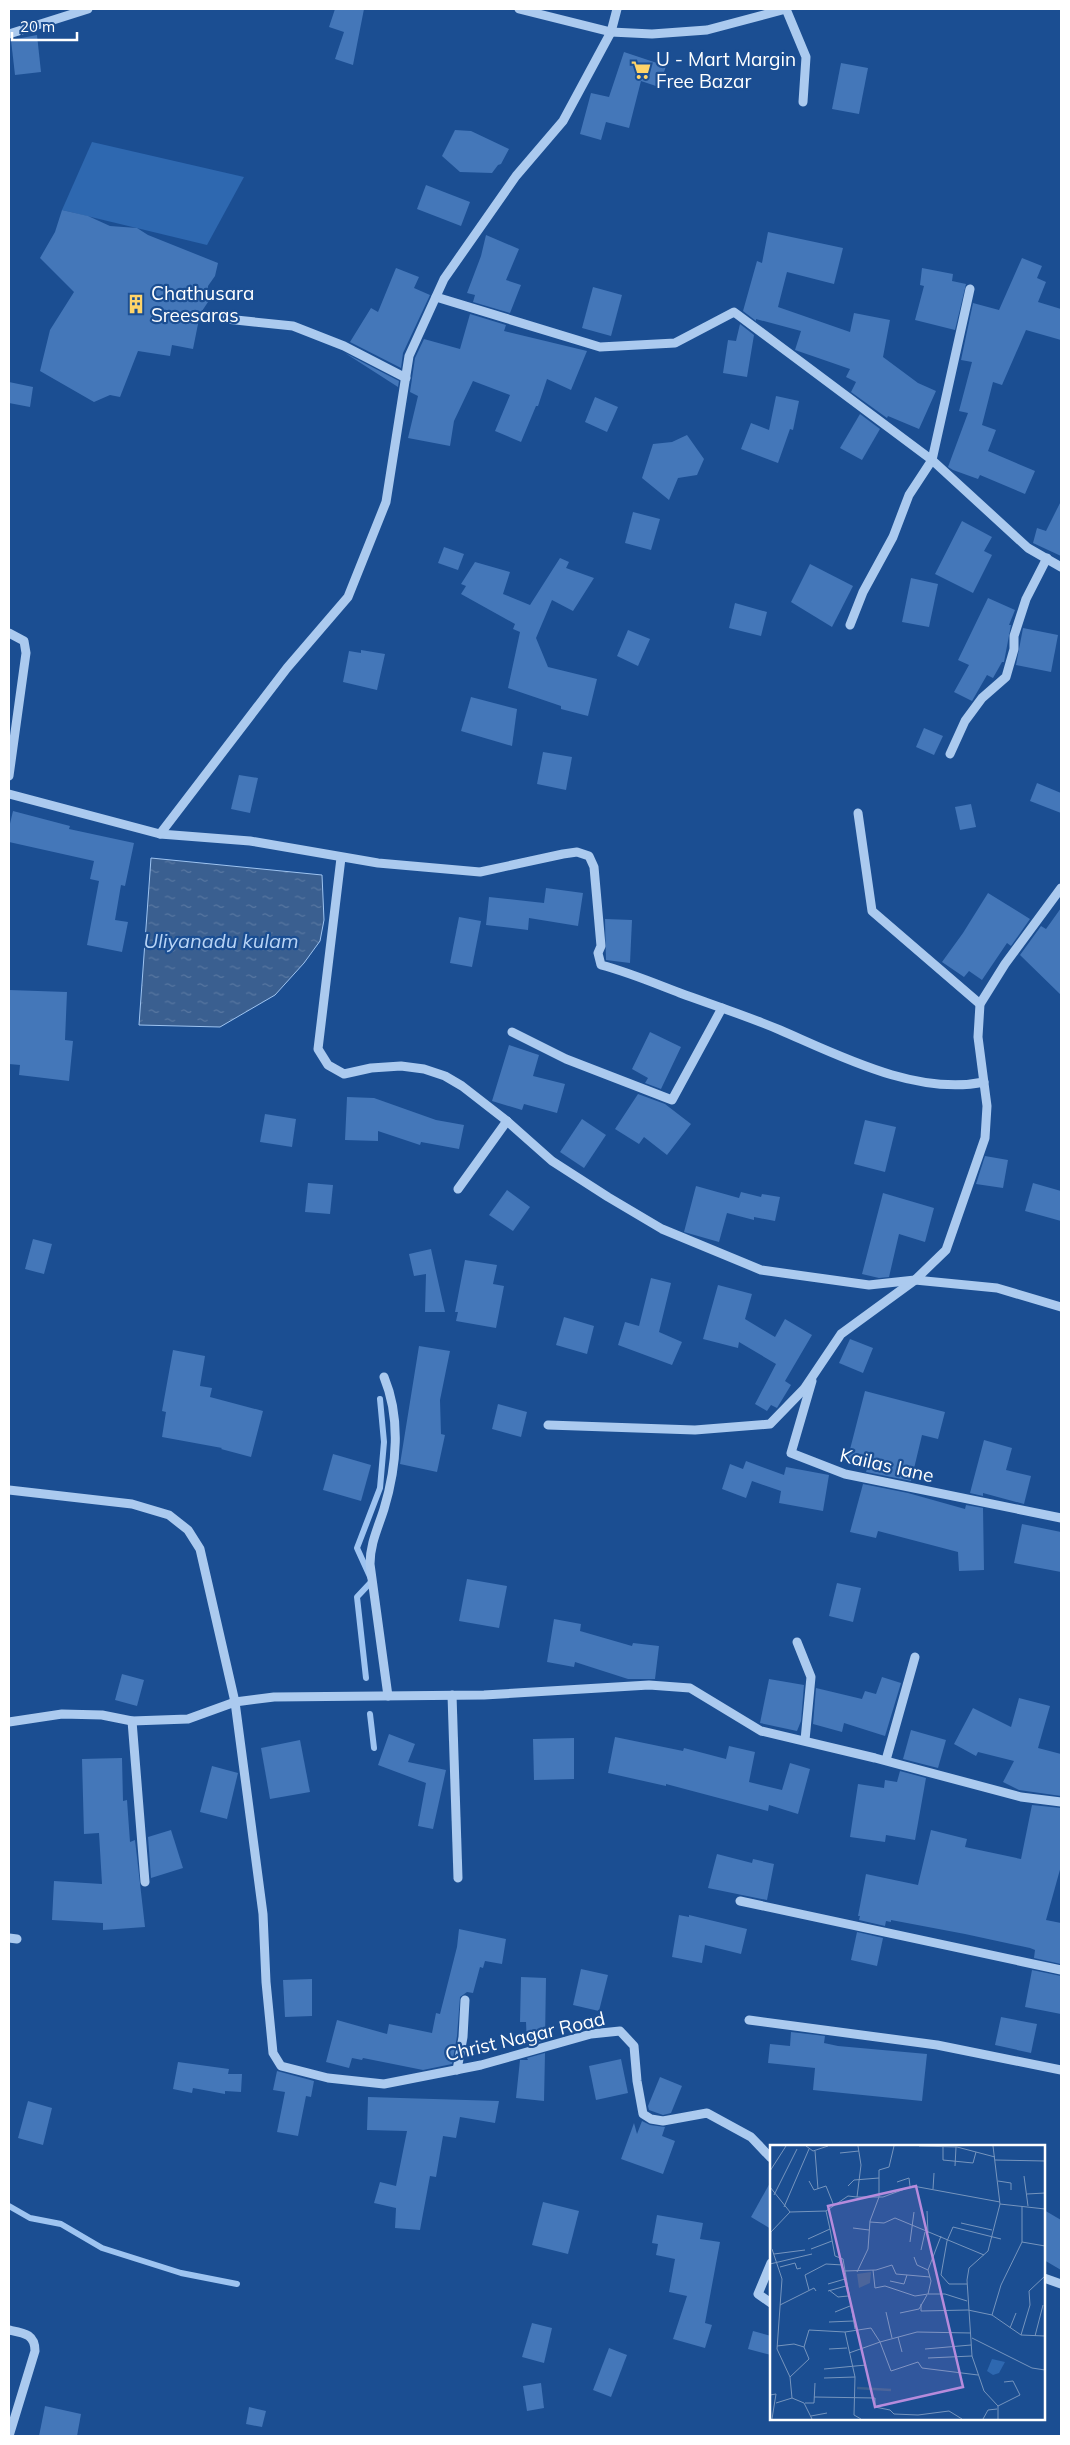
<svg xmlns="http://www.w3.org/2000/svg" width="1070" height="2445" viewBox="0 0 1070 2445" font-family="Mulish,sans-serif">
	<defs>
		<pattern id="water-ripples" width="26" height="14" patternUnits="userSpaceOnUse" patternTransform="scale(1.25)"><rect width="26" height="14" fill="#3a5f90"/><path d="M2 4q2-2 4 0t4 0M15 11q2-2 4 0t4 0" fill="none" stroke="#5877a1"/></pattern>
	</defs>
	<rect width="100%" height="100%" fill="#1b4e92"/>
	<polygon fill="#2e68b0" points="92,142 244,177 207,245 62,210"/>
	<polygon fill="url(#water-ripples)" stroke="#9ec4f1" points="151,858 322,875 324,920 320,941 304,963 275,995 220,1027 139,1025"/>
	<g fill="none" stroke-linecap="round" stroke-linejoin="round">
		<g stroke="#9ec4f1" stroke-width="6">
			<polyline points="366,1678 357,1597 372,1581 357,1548 380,1488 384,1442 380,1399"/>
			<polyline points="370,1714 374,1748"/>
			<polyline points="9,2206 30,2218 61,2224 102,2248 181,2273 237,2284"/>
		</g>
	</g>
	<g fill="#4477b9">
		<polygon points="335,9 364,9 353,65 335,59 344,32 329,27"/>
		<polygon points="37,35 41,72 15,75 11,40"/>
		<polygon points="624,52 666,66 659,87 641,81 629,128 606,122 601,140 580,134 591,93 609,97"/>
		<polygon points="841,63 868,68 859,114 832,109"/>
		<polygon points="455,130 471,131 509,149 501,164 498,165 492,173 460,172 442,156"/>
		<polygon points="426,185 470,202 461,226 417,209"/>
		<polygon points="62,210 88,216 110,226 137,228 148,235 218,263 215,276 208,286 208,302 200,314 193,349 172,345 170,356 138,351 120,397 110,395 94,402 40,371 50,330 74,292 40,258 55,232"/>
		<polygon points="768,232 843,248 834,284 787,272 778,307 850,332 854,313 890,320 883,357 918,383 936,391 919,429 888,416 887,418 851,392 856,382 846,377 850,369 795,350 801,331 756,319 756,321 743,311 757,261 762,263"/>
		<polygon points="486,235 519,249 506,280 521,285 510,313 473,302 475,295 467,293 481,256"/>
		<polygon points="1022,258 1042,266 1037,278 1046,282 1038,302 1061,309 1061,340 1026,330 1002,385 993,382 982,425 996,430 988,451 1035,471 1025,494 980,475 978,479 953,470 948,467 968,413 959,411 972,362 961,360 973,303 999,310"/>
		<polygon points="396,268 419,277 414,288 430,295 403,353 401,368 350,342 371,308 378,312"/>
		<polygon points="922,268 953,274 952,281 966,284 955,330 915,320 924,286 920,285"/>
		<polygon points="593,287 622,295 611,336 582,328"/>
		<polygon points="470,314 506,325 504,331 587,351 571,390 547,379 538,406 536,406 521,442 495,431 510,395 473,381 454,421 450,446 408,438 418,396 410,392 415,358 424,339 460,349"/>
		<polygon points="740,324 754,335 747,377 723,373 728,340 736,341"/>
		<polygon points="345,353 399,381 398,387"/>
		<polygon points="9,382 33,387 30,407 9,403"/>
		<polygon points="776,396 799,401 793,430 790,429 778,463 741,449 751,423 769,430"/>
		<polygon points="595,397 618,407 607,432 585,422"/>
		<polygon points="860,414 880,429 862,460 840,448"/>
		<polygon points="687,435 704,459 697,475 678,478 669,500 642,478 653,444 672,442"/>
		<polygon points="1061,501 1061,556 1033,543 1037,528 1046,531"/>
		<polygon points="633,512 660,519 651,550 625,543"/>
		<polygon points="962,521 992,537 984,551 992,555 973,593 935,574"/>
		<polygon points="444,547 464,554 458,570 438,563"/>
		<polygon points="560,558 569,562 566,568 594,578 573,611 552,600 536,638 548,667 597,679 588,716 561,709 561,706 508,688 520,632 513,629 515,624 461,594 466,586 461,584 475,562 510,572 503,594 530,605"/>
		<polygon points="810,564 853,586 832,627 791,602"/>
		<polygon points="911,578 938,584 929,627 902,622"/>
		<polygon points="988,598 1015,610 1009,625 1011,625 1004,662 1002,662 993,678 987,675 972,701 954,692 969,665 958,660"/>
		<polygon points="735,603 767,612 761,636 729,628"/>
		<polygon points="1023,628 1058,635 1051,672 1016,665"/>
		<polygon points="628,630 650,639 638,666 617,656"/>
		<polygon points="361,650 385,654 377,690 343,682 349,651 361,653"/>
		<polygon points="471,697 517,709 512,746 461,731"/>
		<polygon points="924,728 943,736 934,755 916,747"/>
		<polygon points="543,752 572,757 566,790 537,784"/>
		<polygon points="239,775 258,778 250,813 231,809"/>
		<polygon points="1037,783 1061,793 1061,813 1030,801"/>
		<polygon points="971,804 976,827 960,830 955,807"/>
		<polygon points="13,811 70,826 69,829 134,843 125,886 121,885 115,920 128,922 122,952 87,945 99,881 90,879 94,861 9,842 9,828"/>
		<polygon points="546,888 583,893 578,926 529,918 528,930 486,925 489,897 544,903"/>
		<polygon points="988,893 1030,919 1011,946 1007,943 982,980 969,971 964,977 942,962 963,933"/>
		<polygon points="1061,908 1061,995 1020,955 1041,926 1046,929"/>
		<polygon points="459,917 481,921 472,967 450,963"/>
		<polygon points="605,919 632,920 630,963 606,960"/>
		<polygon points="9,990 67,992 65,1040 73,1041 69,1081 19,1075 20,1065 9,1064"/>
		<polygon points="650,1032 681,1047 661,1089 645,1083 648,1078 632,1069"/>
		<polygon points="509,1045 539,1055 533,1076 565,1084 557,1113 524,1104 522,1110 492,1101"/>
		<polygon points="638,1094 665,1104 691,1124 667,1155 644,1137 639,1144 615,1129"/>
		<polygon points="347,1097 374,1098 436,1120 464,1125 459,1149 421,1142 420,1145 378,1131 378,1141 345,1140"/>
		<polygon points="265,1114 296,1119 292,1147 260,1142"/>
		<polygon points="582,1119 606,1135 584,1168 560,1152"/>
		<polygon points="865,1120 896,1127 885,1172 854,1164"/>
		<polygon points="985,1156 1008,1160 1003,1188 976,1184"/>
		<polygon points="308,1183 333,1185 330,1214 305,1212"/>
		<polygon points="1033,1183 1061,1191 1061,1221 1025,1211"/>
		<polygon points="696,1186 739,1198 741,1192 761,1197 762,1194 780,1197 775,1221 754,1217 754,1220 727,1213 719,1242 684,1232"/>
		<polygon points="507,1190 530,1207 513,1231 489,1215"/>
		<polygon points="883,1193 934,1208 925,1242 899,1234 889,1277 879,1278 862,1274"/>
		<polygon points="33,1239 52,1244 44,1274 25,1269"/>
		<polygon points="431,1249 436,1272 445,1312 425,1312 426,1274 414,1276 409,1254"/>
		<polygon points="465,1260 497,1265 493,1284 504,1286 496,1328 456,1321 458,1312 455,1312"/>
		<polygon points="651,1278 671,1283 659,1332 682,1342 672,1365 618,1345 625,1322 639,1326"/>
		<polygon points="718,1285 752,1294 745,1319 775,1337 785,1319 812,1335 785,1381 791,1385 777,1408 771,1405 767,1411 755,1404 776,1364 739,1342 738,1348 703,1339"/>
		<polygon points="564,1317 594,1326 587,1354 556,1345"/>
		<polygon points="850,1339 873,1348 863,1373 839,1363"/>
		<polygon points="419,1346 450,1351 440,1400 441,1434 445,1435 437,1472 400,1464"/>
		<polygon points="173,1350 205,1356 200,1386 212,1388 210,1397 263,1411 251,1457 221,1449 222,1448 162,1437 166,1412 162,1411"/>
		<polygon points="865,1391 945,1412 938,1439 922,1435 911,1481 866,1472 868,1466 847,1461"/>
		<polygon points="498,1404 527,1412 521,1437 492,1429"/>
		<polygon points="984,1440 1012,1448 1006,1470 1031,1476 1024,1504 983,1493 983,1496 970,1493"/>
		<polygon points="333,1454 371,1465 361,1501 323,1490"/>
		<polygon points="746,1461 784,1475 786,1467 829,1475 823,1511 779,1503 781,1491 752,1481 746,1498 722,1489 730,1464 743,1469"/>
		<polygon points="863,1484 908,1493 965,1509 966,1505 983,1508 984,1570 959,1571 958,1552 878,1531 876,1538 850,1532"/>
		<polygon points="1022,1524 1061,1532 1061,1572 1014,1563"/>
		<polygon points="467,1579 507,1586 499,1628 459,1621"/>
		<polygon points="837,1583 861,1588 853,1622 829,1616"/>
		<polygon points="554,1619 581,1624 580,1631 632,1646 633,1643 659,1646 655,1679 628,1679 575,1662 574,1667 547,1662"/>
		<polygon points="122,1674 144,1680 137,1706 115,1700"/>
		<polygon points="882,1677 901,1683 885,1736 844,1723 842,1732 813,1724 816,1688 862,1699 865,1691 876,1694"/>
		<polygon points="769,1679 804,1685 801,1721 797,1731 760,1723"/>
		<polygon points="1019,1698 1050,1706 1038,1748 1061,1754 1061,1796 1019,1790 1003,1782 1014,1761 978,1752 976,1756 954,1744 973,1708 1011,1727"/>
		<polygon points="911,1730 946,1740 938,1768 903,1759"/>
		<polygon points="389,1734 415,1744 408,1762 446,1770 433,1829 418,1826 426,1783 378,1765"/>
		<polygon points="615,1737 683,1751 684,1748 726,1759 729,1746 755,1752 749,1782 782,1790 790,1763 810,1769 798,1814 769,1805 768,1811 666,1784 666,1786 608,1773"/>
		<polygon points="574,1738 574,1779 534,1780 533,1739"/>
		<polygon points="300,1740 310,1792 270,1799 261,1748"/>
		<polygon points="122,1758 123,1801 127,1800 130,1842 135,1840 145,1927 103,1930 103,1923 52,1920 54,1881 102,1884 99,1833 84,1834 82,1759"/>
		<polygon points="212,1766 238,1773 227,1819 200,1812"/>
		<polygon points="900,1771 926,1778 915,1840 886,1835 885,1842 850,1837 858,1784 884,1788 885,1780 897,1782"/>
		<polygon points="1032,1805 1061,1808 1061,1866 1046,1920 1061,1923 1061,1964 1034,1958 1035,1950 1030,1948 965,1934 891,1920 891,1922 886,1921 885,1926 859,1920 860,1916 858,1916 866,1874 918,1885 931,1830 967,1839 965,1847 1021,1859"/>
		<polygon points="171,1830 183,1868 151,1878 148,1837"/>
		<polygon points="717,1854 752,1863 753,1859 774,1864 767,1900 708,1888"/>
		<polygon points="679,1915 689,1917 689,1915 747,1929 741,1954 705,1945 702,1963 672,1957"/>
		<polygon points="459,1929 506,1939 502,1964 485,1961 483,1968 480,1967 473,1993 467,1992 460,1997 457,2036 452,2064 423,2070 363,2058 362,2060 352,2058 349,2068 326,2062 337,2020 387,2034 389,2024 432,2033 436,2013 440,2014 457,1947"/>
		<polygon points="857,1932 883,1938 877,1966 851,1960"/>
		<polygon points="581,1969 608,1975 599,2011 573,2005"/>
		<polygon points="1032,1970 1061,1976 1061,2014 1025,2007"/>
		<polygon points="521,1977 546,1978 545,2040 527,2046 526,2022 520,2022"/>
		<polygon points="312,1979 312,2016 285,2017 283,1980"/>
		<polygon points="1001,2017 1037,2024 1031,2053 995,2045"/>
		<polygon points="791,2032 825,2036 824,2043 838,2046 927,2054 922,2101 813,2090 815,2068 768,2063 770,2044 790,2046"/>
		<polygon points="545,2053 544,2101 516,2098 520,2060 528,2060 527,2058"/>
		<polygon points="621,2059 628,2093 596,2100 589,2066"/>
		<polygon points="178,2062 229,2069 228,2074 242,2074 241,2092 225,2091 225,2094 193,2088 192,2093 173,2089"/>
		<polygon points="277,2071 314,2081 311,2097 306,2096 298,2136 277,2132 285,2092 273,2090"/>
		<polygon points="660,2077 682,2086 671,2113 663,2115 649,2110 648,2106"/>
		<polygon points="368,2097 499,2101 495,2123 460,2117 456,2138 443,2136 436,2177 430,2176 420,2230 395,2228 396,2208 374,2203 380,2182 396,2186 407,2131 367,2130"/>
		<polygon points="28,2101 52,2108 43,2145 18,2138"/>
		<polygon points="642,2121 650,2125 665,2127 662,2136 675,2141 663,2174 621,2159 634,2123 637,2134"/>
		<polygon points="771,2181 771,2229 751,2217"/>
		<polygon points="543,2202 579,2211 568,2254 532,2245"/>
		<polygon points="1044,2210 1061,2220 1061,2270 1044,2260"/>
		<polygon points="657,2215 703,2223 700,2239 720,2242 705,2323 712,2325 705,2348 673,2339 687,2296 669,2292 675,2259 656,2255 658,2244 652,2243"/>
		<polygon points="532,2323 552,2328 544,2363 522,2357"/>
		<polygon points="753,2331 771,2336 771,2355 748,2349"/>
		<polygon points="609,2348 627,2355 611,2397 593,2390"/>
		<polygon points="541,2383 544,2408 527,2411 523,2386"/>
		<polygon points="45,2406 81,2414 77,2436 39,2436"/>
		<polygon points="249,2407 266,2411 262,2427 246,2424"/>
	</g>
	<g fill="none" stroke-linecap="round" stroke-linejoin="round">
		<g stroke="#abcaef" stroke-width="9">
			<polyline points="519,9 611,32 652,34 707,30 786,9"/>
			<polyline points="786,9 806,57 803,102"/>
			<polyline points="9,34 88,9"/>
			<polyline points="436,297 600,347 675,343 734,312 932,460 1028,548 1061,567"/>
			<polyline points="226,319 293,326 344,346 406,378"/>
			<polyline points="850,625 863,592 893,537 909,495 932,460 970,289"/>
			<polyline points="9,633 24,641 26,653 9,776"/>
			<polyline points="950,754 965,721 982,698 1006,677 1014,649 1014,636 1026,599 1047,558"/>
			<path d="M9 794 160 834 250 841 378 863 480 872 563 854 577 852 589 856 594 867 601 946 598 953 601 965C628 972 654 983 680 993 713 1005 747 1016 780 1030 840 1056 917 1096 984 1082"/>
			<polyline points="858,813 872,911 980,1004"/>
			<polyline points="160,834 287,668 348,597 386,502 409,356 444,279 516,176 563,121 611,32 617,9"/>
			<polyline points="341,858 318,1049 328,1065 344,1074 371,1068 401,1066 424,1069 445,1076 462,1086 507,1121 552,1161 608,1197 662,1229 761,1270 869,1285 915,1280"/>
			<polyline points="1061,888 1005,964 980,1004 978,1037 987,1106 985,1138 946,1250 915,1280 997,1288 1061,1307"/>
			<polyline points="512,1032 566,1059 672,1100 722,1008"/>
			<polyline points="458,1189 507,1121"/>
			<path d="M384 1377C401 1418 397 1466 384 1509 378 1528 370 1544 370 1564L388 1696"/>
			<polyline points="812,1381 791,1453 845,1474 1061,1518"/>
			<polyline points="548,1425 695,1430 770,1424 804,1389 841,1334 915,1280"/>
			<polyline points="9,1490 132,1504 169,1515 188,1530 200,1549 235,1702 274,1697 484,1695 649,1685 690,1688 761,1731 875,1758 1021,1797 1061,1802"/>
			<polyline points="797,1642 811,1677 805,1740"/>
			<polyline points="452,1695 458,1878"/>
			<polyline points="132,1721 145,1882"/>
			<polyline points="9,1722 62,1714 102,1715 132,1721 188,1719 235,1702 263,1914 266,1982 273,2053 281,2066 328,2078 384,2084 481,2065 591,2034 620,2031 634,2046 637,2081 643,2114 651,2119 663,2121 707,2113 751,2137 771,2158"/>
			<polyline points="886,1760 915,1657"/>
			<polyline points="740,1901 1061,1970"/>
			<polyline points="9,1938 17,1939"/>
			<polyline points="749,2020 937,2045 1061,2070"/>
			<polyline points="457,2070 463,2037 465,2000"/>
			<polyline points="771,2263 758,2294 771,2303"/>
			<polyline points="1044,2278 1061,2284"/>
			<path d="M9 2330C24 2333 35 2334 35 2351L9 2436"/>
		</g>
	</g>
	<defs>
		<symbol id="supermarket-bare" viewBox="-9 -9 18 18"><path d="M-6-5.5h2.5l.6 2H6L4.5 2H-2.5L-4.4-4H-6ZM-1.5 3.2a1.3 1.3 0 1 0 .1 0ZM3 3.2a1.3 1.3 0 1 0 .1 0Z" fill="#ffd469" stroke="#1b4e92" stroke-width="2.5" paint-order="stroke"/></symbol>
		<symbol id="building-bare" viewBox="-9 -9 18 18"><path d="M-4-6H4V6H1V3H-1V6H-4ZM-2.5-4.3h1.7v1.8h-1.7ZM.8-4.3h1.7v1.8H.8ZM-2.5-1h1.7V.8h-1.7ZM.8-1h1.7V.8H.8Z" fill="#ffd469" stroke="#1b4e92" stroke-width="2.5" paint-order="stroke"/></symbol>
	</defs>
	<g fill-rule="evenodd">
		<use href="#supermarket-bare" x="627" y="56" width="28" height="28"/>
		<use href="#building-bare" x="122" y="290" width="28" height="28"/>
	</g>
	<g text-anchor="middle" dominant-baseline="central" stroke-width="4.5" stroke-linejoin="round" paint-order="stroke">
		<g font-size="19" fill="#fff" stroke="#1b4e92" text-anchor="start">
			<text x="656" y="59">U - Mart Margin<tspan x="656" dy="22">Free Bazar</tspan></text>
			<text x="151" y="293">Chathusara<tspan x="151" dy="22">Sreesaras</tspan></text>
		</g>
		<g font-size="19" fill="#fff" stroke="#1b4e92">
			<text transform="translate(887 1465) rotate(13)">Kailas lane</text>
			<text transform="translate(525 2036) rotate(-13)">Christ Nagar Road</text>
		</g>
		<g font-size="20" font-style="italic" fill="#b8d4f6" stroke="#1b4e92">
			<text x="221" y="940">Uliyanadu kulam</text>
		</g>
	</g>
	<g transform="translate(770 2145)">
		<rect width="275" height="275" fill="#1b4e92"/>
		<path d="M222 214 235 217 229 228 223 230 217 226Z" fill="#2e68b0"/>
		<path d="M101 127 100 138 89 143 87 129Z" fill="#3a5f90"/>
		<path fill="none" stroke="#3a5f90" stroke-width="2.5" d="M87 243 121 245"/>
		<path fill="none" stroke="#7695be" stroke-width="1" d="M36 1 43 6 58 1M149 1 187 2 225 12M223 1 230 59 218 106 199 123 197 135 202 211 214 246 228 261V274M173 2V15L203 18 206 7M45 6 48 44M70 8 89 6M225 15 275 16M185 21 186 2M0 26 16 1M254 31 258 61M39 36 44 45 56 41 64 61M228 36 241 38V45M127 37 139 33 140 41M78 41 84 35 109 33M0 42 20 67M163 44 164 28M257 49 275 48M4 50 27 4M87 52H113L143 41 230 57M230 59 275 64M14 62 39 4M157 66 158 88M100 77 114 78 125 73 214 110M191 78 222 85M83 83 99 85M60 84 65 111 73 114 85 184M171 91 158 125 161 136 158 149H175L197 156M38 94 60 84 56 66M140 97 144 67M252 97 275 101M1 104V87L20 67 56 66 78 51 87 52 91 20 88 1M2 104 12 134 7 204 20 232 22 253 34 258 42 274M41 104 62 96M151 105 155 87M4 109 35 105M144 112 147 120 158 125M0 119 42 109M10 122 25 118 27 124 31 123M103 125 105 143 115 141 145 151 158 149M74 126 106 125 122 120 126 129 160 132M87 127 98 104 100 76 109 52V25L119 22 124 1M120 136 134 139 137 130M58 139 75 134M197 139H179L171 130 177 96 183 82 231 94M39 145 35 130 56 119 73 120M59 145 68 152 78 151M58 146 76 141M151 159V166L198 165 222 170 231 140 252 97V61M10 160 44 143 46 146M65 167 80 161M116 167 122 193M130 168 149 164 157 150M222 170 251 190 275 191M59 177 83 176M240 183 246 168M75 187 101 183 110 197 147 187 201 188M251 190 260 160 259 146 275 131M265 191 273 160M128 192 132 207M202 193 262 223 275 225M7 201 24 199 34 202 39 185 75 187 85 232 84 270 91 274M59 204 77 203M155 204 201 200M79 208 110 197 121 226 148 217 152 223 208 230M158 213 202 211M54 224 96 220M20 232 39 214 34 202M54 233 85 232M0 250 6 249 2 274M44 252 105 253V262L120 265 124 269 148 270 179 266 192 274M6 258 22 253M35 258H44L45 238M228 261 250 250 243 236 234 237M41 271 57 268M213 274 218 265 227 264"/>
		<path fill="#b68bdc" fill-opacity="0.15" stroke="#b68bdc" stroke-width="2.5" d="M146 41 193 242 105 262 58 61Z"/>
		<rect width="275" height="275" fill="none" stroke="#fff" stroke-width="2.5"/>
	</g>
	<rect width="1070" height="2445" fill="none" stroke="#ffffff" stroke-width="20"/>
	<path d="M12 32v8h65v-8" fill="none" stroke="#ffffff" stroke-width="2.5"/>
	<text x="20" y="32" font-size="15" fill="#ffffff" stroke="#1b4e92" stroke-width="4" paint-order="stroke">20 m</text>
</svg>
